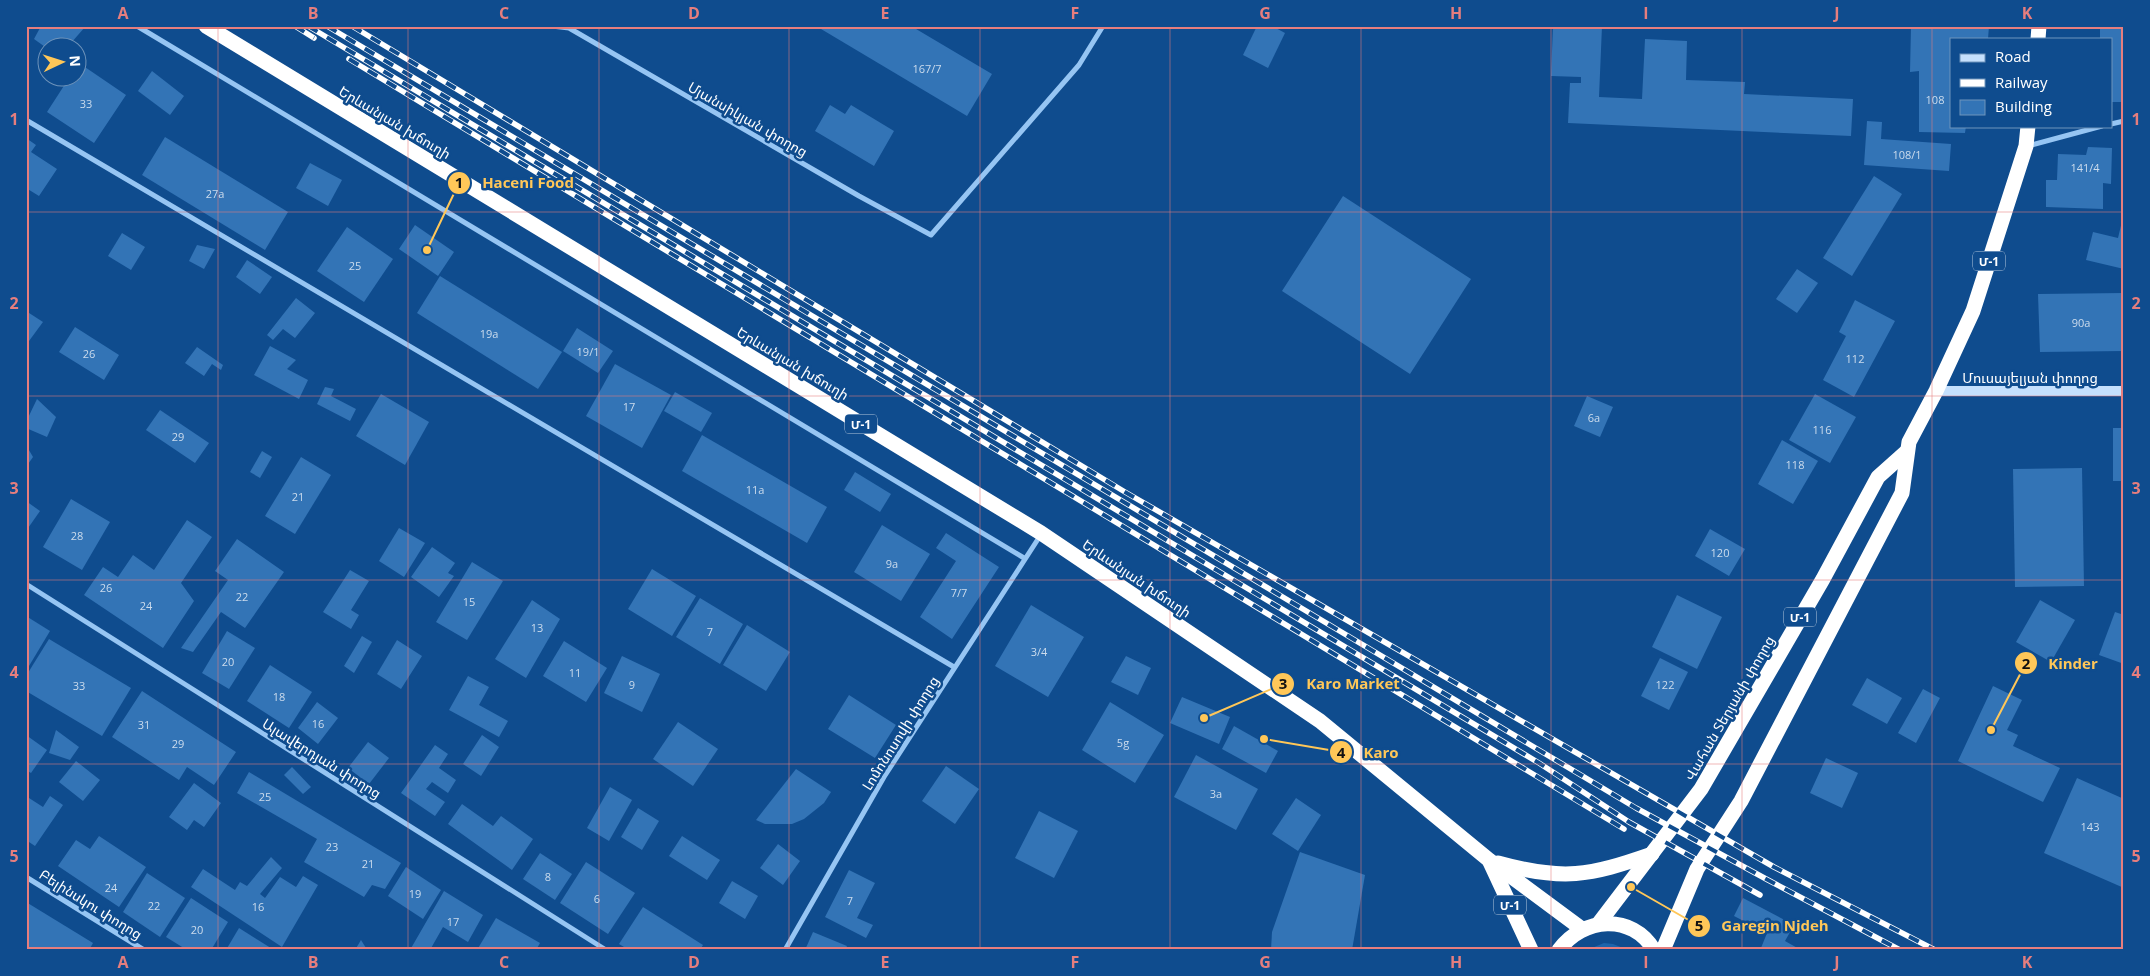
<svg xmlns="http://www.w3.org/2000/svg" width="2150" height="976" viewBox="0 0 2150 976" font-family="'Open Sans','Noto Sans Armenian',sans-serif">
	<rect width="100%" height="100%" fill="#0f4c8e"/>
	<polygon fill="#1d64ab" points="1604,943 1613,944 1628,950 1587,950"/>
	<g fill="#3374b6">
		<polygon points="41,26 82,26 85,27 71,43 48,49 34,39"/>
		<polygon points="816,26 911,26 992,74 967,116"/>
		<polygon points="1257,26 1272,26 1285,33 1268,68 1243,55"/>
		<polygon points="1553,26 1602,26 1599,97 1642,99 1645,39 1687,41 1686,80 1745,82 1744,94 1853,99 1851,136 1568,123 1570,83 1581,83 1581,77 1551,76"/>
		<polygon points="1911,26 1989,26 1988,39 1951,39 1951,126 1966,126 1965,133 1919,132 1919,71 1910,72"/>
		<polygon points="2100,26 2124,26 2124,102 2111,102 2111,39 2100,39"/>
		<polygon points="79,63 126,95 94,143 47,112 69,78 78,78"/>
		<polygon points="152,71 184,96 170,115 138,91"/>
		<polygon points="830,105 845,114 851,105 894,131 874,166 815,131"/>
		<polygon points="1867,121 1882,122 1881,139 1951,144 1949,171 1864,165"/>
		<polygon points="165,137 288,212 265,250 142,175"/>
		<polygon points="26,138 36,145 31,152 57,169 39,196 26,188"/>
		<polygon points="2088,147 2112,148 2111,184 2103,183 2103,209 2046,207 2046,180 2057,180 2058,154 2086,155"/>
		<polygon points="310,163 342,180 328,206 296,188"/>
		<polygon points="1874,176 1902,194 1852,276 1823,258"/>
		<polygon points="1343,196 1471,279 1410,374 1282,291"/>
		<polygon points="2123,217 2124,269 2086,260 2093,232 2118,238"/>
		<polygon points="415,225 454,252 438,276 399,249"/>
		<polygon points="347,227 393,259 364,302 317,271"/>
		<polygon points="122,233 145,247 131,270 108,256"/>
		<polygon points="197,245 215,249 204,269 189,261"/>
		<polygon points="247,260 272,277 260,294 236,277"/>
		<polygon points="1797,269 1818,283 1797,313 1776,299"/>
		<polygon points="440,276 562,352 538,389 417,313"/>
		<polygon points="2124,293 2124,351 2040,352 2038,294"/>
		<polygon points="296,298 315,313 295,338 283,329 273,340 267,335"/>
		<polygon points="1855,300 1895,321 1854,397 1823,380 1846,336 1839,332"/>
		<polygon points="26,311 43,322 29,341 26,339"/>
		<polygon points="75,327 119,355 104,380 59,352"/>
		<polygon points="577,328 613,351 598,373 563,351"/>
		<polygon points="270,346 296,360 287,369 308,380 299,399 254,375"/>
		<polygon points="197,347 223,365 221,370 212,364 204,376 185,363"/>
		<polygon points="615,364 671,395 642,448 586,416"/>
		<polygon points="325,387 334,389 331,396 356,409 350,421 317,404"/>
		<polygon points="675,392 712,413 701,432 664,411"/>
		<polygon points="381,394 429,422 405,465 356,436"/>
		<polygon points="1815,394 1856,417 1830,463 1789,440"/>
		<polygon points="1587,396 1613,407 1600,437 1574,426"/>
		<polygon points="37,399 56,417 47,437 26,428 26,422"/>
		<polygon points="160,410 209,443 195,463 146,430"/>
		<rect x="2113" y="428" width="11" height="53"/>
		<polygon points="702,435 827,507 807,543 682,471"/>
		<polygon points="1782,440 1818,461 1793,504 1758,484"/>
		<polygon points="26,445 33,457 26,467"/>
		<polygon points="262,451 272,457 260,478 250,472"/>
		<polygon points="301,457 331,475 295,534 265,516"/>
		<polygon points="2082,468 2084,586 2015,587 2013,469"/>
		<polygon points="855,472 891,494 880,512 844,490"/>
		<polygon points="71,499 110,522 82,570 43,547"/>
		<polygon points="26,501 40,511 26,531"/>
		<polygon points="187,520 212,537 181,583 194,601 163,648 84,595 103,567 118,577 133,555 154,570"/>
		<polygon points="882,525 930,554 901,601 854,572"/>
		<polygon points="399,528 425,543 404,577 379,561"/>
		<polygon points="1710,529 1745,549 1729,576 1695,556"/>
		<polygon points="946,533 999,567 952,639 920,617 956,561 936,548"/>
		<polygon points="237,539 284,572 245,628 221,612 193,652 181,648 228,580 215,571"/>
		<polygon points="432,547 455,563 448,573 454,576 439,597 411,577"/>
		<polygon points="472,562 503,581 467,640 436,622"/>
		<polygon points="652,569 696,596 672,636 628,609"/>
		<polygon points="350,570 369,581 351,610 359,615 351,629 323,612"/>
		<polygon points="1677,595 1722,617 1697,669 1652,647"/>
		<polygon points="700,598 743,624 720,664 676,637"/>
		<polygon points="532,600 560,619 526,678 495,659"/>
		<polygon points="2040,600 2075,620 2051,662 2016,642"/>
		<polygon points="1031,605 1084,637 1048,697 995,666"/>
		<polygon points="2115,612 2124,615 2124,664 2099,655"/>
		<polygon points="26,616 50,631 26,671"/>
		<polygon points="747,625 790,652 766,691 723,665"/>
		<polygon points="227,631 255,648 229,689 202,673"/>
		<polygon points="362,636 372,642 354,673 344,666"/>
		<polygon points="49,639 131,688 102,736 26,691 26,676"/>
		<polygon points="397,640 422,656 401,689 377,674"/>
		<polygon points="564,641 607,668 586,702 543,676"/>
		<polygon points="622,656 660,674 642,712 604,693"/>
		<polygon points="1126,656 1151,668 1138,695 1111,682"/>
		<polygon points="1660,658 1688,672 1669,710 1641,696"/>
		<polygon points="270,665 312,692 289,728 247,701"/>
		<polygon points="468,676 489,687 479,705 508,721 499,737 449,710"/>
		<polygon points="1867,678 1902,698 1887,724 1852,705"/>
		<polygon points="1993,686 2022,700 2007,730 2018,735 2013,746 2060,768 2043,802 1958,761"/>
		<polygon points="1923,689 1940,698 1916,743 1898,733"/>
		<polygon points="142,691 236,752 214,785 187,767 179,780 112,737"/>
		<polygon points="849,695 896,725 875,758 828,729"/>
		<polygon points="1182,697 1230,717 1219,744 1170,723"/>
		<polygon points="317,702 338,718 318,744 298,728"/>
		<polygon points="1110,702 1164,735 1135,783 1082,750"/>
		<polygon points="678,722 718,749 693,786 653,759"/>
		<polygon points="1234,726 1278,751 1266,773 1222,749"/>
		<polygon points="56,730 79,747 70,760 49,753"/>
		<polygon points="26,735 47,750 31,773 26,770"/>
		<polygon points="482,735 499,747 481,776 463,764"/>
		<polygon points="368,742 389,758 369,784 348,768"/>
		<polygon points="435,745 448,754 439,768 456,780 448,793 432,782 426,789 445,802 435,816 401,793"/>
		<polygon points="1196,755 1258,789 1236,830 1174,797"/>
		<polygon points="1826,758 1858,773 1842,808 1810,793"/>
		<polygon points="76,761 100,780 83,801 59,782"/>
		<polygon points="946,766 979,789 955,824 922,801"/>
		<polygon points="292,767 311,787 303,794 284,775"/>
		<polygon points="796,769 831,792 824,803 804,819 792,824 765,824 756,820"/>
		<polygon points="249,772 401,863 385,889 372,885 364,897 304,862 317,839 237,793"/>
		<polygon points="2077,778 2124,799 2124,888 2044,853"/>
		<polygon points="194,783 221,803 204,827 194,820 187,830 169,817"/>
		<polygon points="610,787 632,800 609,841 587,828"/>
		<polygon points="50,796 63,805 35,846 26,840 26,803 29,798 43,807"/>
		<polygon points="1296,798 1321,815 1298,851 1272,834"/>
		<polygon points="462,804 493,826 501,816 533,839 512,870 448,824"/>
		<polygon points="638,808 659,821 642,850 621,837"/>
		<polygon points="1039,811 1078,831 1054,878 1015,858"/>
		<polygon points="99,836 146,867 119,907 58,866 76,840 90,849"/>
		<polygon points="682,836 720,860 707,880 669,856"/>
		<polygon points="778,844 800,861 783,885 760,868"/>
		<polygon points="1300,852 1365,875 1352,950 1271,950 1272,932"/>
		<polygon points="540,853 572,874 555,900 523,879"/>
		<polygon points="271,857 282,868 260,894 265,898 280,877 296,887 303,876 318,885 282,947 191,887 203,869 235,890 240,882 247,886"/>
		<polygon points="586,862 635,893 608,934 560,903"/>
		<polygon points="406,867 441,890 423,919 388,896"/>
		<polygon points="849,870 875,883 857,918 873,925 866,938 825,917"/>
		<polygon points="147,873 185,898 160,937 123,912"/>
		<polygon points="732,881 758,896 745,919 719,903"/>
		<polygon points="444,891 483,915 468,942 443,927 430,950 410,950"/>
		<polygon points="191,898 228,922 211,950 187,950 166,937"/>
		<polygon points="1743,898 1794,925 1785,941 1801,950 1764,950 1761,948 1767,933 1734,916"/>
		<polygon points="26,902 93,943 89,950 26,950"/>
		<polygon points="643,907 703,945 700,950 629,950 619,944"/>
		<polygon points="496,918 540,943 536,950 477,950"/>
		<polygon points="239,928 274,950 226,950"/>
		<polygon points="813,932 847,946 845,950 805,950"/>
		<polygon points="361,940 366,948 364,950 355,950"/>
	</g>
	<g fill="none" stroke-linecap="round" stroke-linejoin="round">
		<g stroke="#96c5f3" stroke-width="5">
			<polyline points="137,26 1024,558"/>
			<polyline points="552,26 569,28 859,196 931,235 1079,65 1103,26"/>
			<polyline points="26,120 954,667"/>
			<polyline points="2111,124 2124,121"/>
			<polyline points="2028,146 2102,126"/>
			<polyline points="26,584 606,950"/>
			<polyline points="26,877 144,950"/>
			<polyline points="785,950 884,777 1040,536"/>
		</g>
		<polyline stroke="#c5e0fd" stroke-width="10" points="1936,391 2124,391"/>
		<g stroke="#fff" stroke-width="15">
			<polyline points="206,26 1041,533 1320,721 1489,860 1582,929"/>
			<polyline points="2038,39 2039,26"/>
			<polyline points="1490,862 1531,950"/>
			<path d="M1498 863C1563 881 1589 876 1652 854"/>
			<polyline points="1599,923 1701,789 1823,579 1878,477 1906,452"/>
			<path d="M1559 950C1583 917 1632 913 1654 950"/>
			<polyline points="1663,950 1697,869 1741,801 1902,493 1909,442 1936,391 1973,311 2026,146 2028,126"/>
		</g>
		<defs>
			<g id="rail">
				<polyline points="295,26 314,38"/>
				<polyline points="308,26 1539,763 1629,822 1760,895"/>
				<polyline points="327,26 1636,808 1768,880 1900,950"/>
				<polyline points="352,26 1125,492 1774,867 1935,950"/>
				<polyline points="349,59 1624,829"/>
			</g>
		</defs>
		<use href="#rail" stroke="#fff" stroke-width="5.5"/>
		<use href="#rail" stroke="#0f4c8e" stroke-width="4" stroke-dasharray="11" stroke-linecap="butt"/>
	</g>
	<path fill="none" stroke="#e67e7e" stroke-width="1" stroke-opacity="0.55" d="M218 26V950M408 26V950M599 26V950M789 26V950M980 26V950M1170 26V950M1361 26V950M1551 26V950M1742 26V950M1932 26V950M26 212H2124M26 396H2124M26 580H2124M26 764H2124"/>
	<g text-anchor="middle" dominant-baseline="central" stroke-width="5" stroke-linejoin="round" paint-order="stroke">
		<g font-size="11" fill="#ccdced">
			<text x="927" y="68">167/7</text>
			<text x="1935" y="99">108</text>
			<text x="86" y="103">33</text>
			<text x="1907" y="154">108/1</text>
			<text x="2085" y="167">141/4</text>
			<text x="215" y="193">27a</text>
			<text x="355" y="265">25</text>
			<text x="2081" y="322">90a</text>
			<text x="489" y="333">19a</text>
			<text x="588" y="351">19/1</text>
			<text x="89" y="353">26</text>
			<text x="1855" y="358">112</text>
			<text x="629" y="406">17</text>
			<text x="1594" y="417">6a</text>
			<text x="1822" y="429">116</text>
			<text x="178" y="436">29</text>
			<text x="1795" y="464">118</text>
			<text x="755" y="489">11a</text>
			<text x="298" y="496">21</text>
			<text x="77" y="535">28</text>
			<text x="1720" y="552">120</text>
			<text x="892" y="563">9a</text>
			<text x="106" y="587">26</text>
			<text x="959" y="592">7/7</text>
			<text x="242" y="596">22</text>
			<text x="469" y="601">15</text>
			<text x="146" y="605">24</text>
			<text x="537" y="627">13</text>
			<text x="710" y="631">7</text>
			<text x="1039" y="651">3/4</text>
			<text x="228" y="661">20</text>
			<text x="575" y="672">11</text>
			<text x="632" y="684">9</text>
			<text x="1665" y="684">122</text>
			<text x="79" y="685">33</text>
			<text x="279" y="696">18</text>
			<text x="318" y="723">16</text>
			<text x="144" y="724">31</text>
			<text x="1123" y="742">5g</text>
			<text x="178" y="743">29</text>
			<text x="1216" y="793">3a</text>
			<text x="265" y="796">25</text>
			<text x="2090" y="826">143</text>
			<text x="332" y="846">23</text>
			<text x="368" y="863">21</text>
			<text x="548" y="876">8</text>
			<text x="111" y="887">24</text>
			<text x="415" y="893">19</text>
			<text x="597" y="898">6</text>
			<text x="850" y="900">7</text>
			<text x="154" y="905">22</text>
			<text x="258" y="906">16</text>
			<text x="453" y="921">17</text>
			<text x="197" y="929">20</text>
		</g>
		<g fill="#0f4c8e" stroke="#b7c9dd" stroke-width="1">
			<rect x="1973" y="251.5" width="32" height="19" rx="4"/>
			<rect x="845" y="414.5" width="32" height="19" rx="4"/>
			<rect x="1784" y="607.5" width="32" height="19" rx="4"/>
			<rect x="1494" y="895.5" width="32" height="19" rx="4"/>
		</g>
		<g font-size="12" font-weight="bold" fill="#fff">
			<text x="1989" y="261">Մ-1</text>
			<text x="861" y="424">Մ-1</text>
			<text x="1800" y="617">Մ-1</text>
			<text x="1510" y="905">Մ-1</text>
		</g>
		<g font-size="14" fill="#fff" stroke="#0f4c8e">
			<text transform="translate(748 119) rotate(30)">Մյանսիկյան փողոց</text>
			<text transform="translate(395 122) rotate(31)">Երևանյան խճուղի</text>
			<text transform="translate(793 363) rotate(31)">Երևանյան խճուղի</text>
			<text x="2030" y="377">Մուսայելյան փողոց</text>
			<text transform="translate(1137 578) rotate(34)">Երևանյան խճուղի</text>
			<text transform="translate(1729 708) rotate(-60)">Վահան Տերյանի փողոց</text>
			<text transform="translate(900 733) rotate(-58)">Լոմոնոսովի փողոց</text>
			<text transform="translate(322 758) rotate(32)">Ալավերդյան փողոց</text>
			<text transform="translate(91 904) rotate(32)">Բելինսկու փողոց</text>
		</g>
	</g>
	<path fill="none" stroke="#ffc758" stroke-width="2" d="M427 250L459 183M1991 730L2026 663M1204 718L1283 684M1264 739L1341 752M1631 887L1699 926"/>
	<g fill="#ffc758" stroke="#0f4c8e" stroke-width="2">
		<circle cx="427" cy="250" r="5"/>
		<circle cx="1991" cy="730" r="5"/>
		<circle cx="1204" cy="718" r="5"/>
		<circle cx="1264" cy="739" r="5"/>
		<circle cx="1631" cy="887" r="5"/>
		<circle cx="459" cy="183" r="12"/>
		<circle cx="2026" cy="663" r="12"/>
		<circle cx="1283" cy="684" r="12"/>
		<circle cx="1341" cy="752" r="12"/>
		<circle cx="1699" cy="926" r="12"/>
	</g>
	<g font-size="15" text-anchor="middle" font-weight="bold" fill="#111">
		<text x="459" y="188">1</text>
		<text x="2026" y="669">2</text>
		<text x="1283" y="689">3</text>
		<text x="1341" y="758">4</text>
		<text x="1699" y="931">5</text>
	</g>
	<g font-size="15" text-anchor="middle" font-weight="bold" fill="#ffc758" stroke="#0f4c8e" stroke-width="5" stroke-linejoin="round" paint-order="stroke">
		<text x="528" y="188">Haceni Food</text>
		<text x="2073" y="669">Kinder</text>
		<text x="1353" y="689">Karo Market</text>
		<text x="1381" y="758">Karo</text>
		<text x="1775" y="931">Garegin Njdeh</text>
	</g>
	<rect width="2150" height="976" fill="none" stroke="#0f4c8e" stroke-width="55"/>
	<rect x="1950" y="38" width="162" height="90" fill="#0f4c8e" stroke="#6f94bb"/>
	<rect x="1960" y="54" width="25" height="8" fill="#c5e0fd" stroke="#6f94bb"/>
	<text x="1995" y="62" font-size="15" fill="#ffffff">Road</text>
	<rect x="1960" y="79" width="25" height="8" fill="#ffffff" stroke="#6f94bb"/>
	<text x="1995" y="88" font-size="15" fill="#ffffff">Railway</text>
	<rect x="1960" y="100" width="25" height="15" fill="#3374b6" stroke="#6f94bb"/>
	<text x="1995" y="112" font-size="15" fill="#ffffff">Building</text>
	<g transform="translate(62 62) rotate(86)"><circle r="24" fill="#0f4c8e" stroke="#6f94bb"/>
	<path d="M0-4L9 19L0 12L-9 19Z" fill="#ffc758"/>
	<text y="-8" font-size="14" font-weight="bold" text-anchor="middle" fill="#ffffff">N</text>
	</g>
	<rect x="28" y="28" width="2094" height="920" fill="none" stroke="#e67e7e" stroke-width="2"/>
	<g font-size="16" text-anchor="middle" font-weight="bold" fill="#e67e7e">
		<text x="123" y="19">A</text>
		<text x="313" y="19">B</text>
		<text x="504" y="19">C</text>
		<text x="694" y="19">D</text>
		<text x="885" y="19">E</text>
		<text x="1075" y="19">F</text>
		<text x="1265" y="19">G</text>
		<text x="1456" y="19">H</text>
		<text x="1646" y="19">I</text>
		<text x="1837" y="19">J</text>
		<text x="2027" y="19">K</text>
		<text x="14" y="125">1</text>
		<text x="2136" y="125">1</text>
		<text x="14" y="309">2</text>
		<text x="2136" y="309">2</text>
		<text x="14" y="494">3</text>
		<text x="2136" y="494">3</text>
		<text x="14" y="678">4</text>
		<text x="2136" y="678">4</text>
		<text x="14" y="862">5</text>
		<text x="2136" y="862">5</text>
		<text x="123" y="968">A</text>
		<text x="313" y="968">B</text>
		<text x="504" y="968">C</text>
		<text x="694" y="968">D</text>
		<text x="885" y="968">E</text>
		<text x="1075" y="968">F</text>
		<text x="1265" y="968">G</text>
		<text x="1456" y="968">H</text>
		<text x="1646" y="968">I</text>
		<text x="1837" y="968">J</text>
		<text x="2027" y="968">K</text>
	</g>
</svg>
